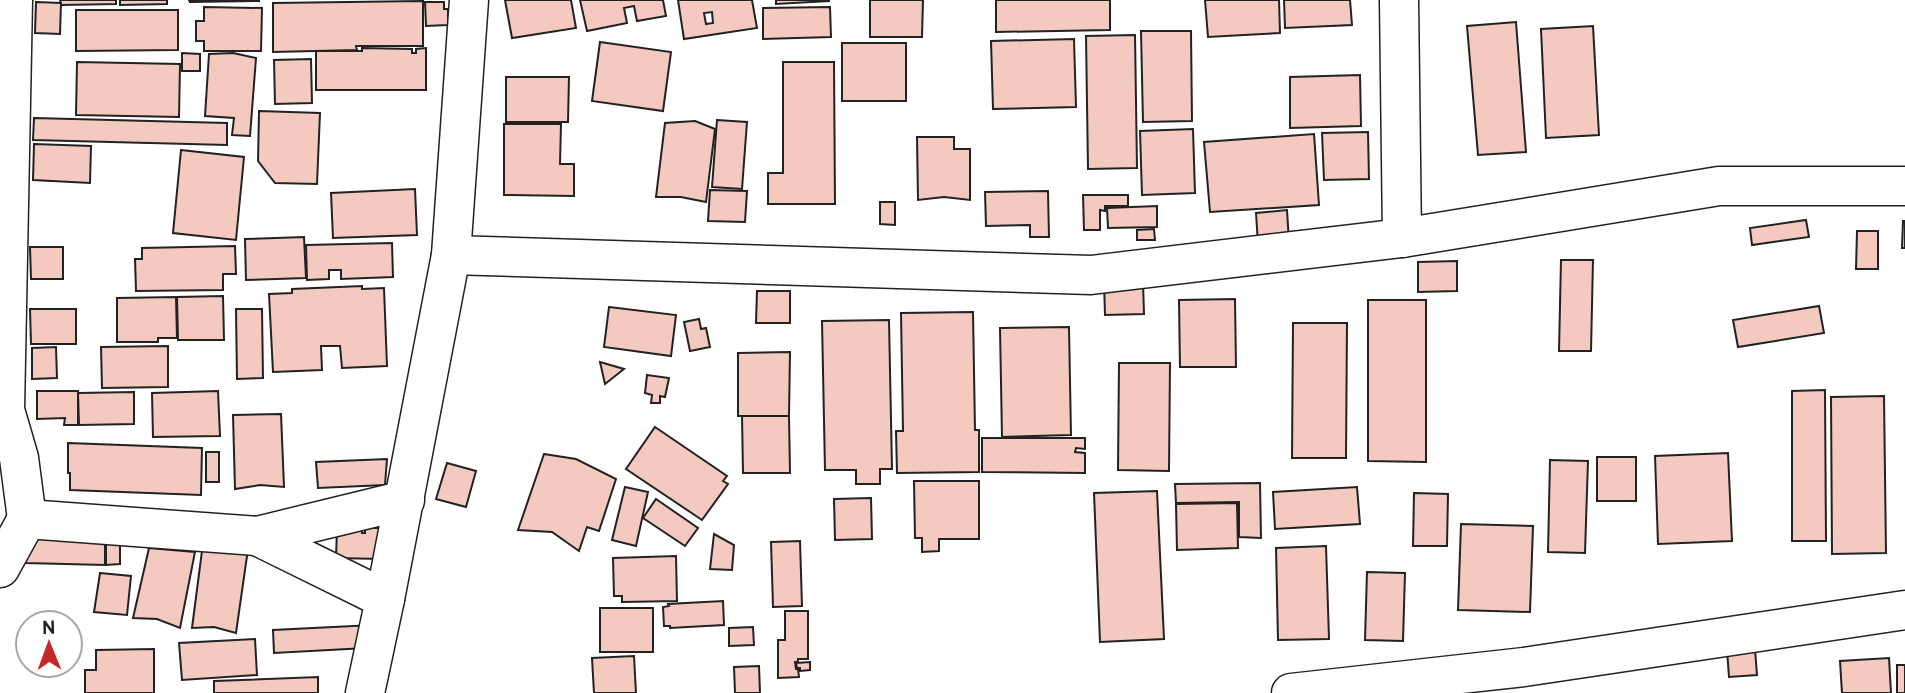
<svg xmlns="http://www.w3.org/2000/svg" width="1905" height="693" viewBox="0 0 1905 693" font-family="Overpass,sans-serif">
	<rect width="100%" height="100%" fill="#fff"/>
	<g fill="#f3c9c0" stroke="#222" stroke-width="2" fill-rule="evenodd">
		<polygon points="60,0 116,0 116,4 61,5"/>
		<polygon points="120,0 167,0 167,4 120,5"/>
		<polygon points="189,0 259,0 259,1 190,2"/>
		<polygon points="505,0 571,0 576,28 512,38"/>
		<polygon points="580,0 663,0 666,16 637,21 634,6 624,8 627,23 587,31"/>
		<path d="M678 0H752L757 28 684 39ZM712 12 713 23 706 24 704 13Z"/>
		<polygon points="776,0 829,0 829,1 776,4"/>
		<polygon points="870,0 923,0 922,37 870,37"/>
		<polygon points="996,0 1110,0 1110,30 996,32"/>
		<polygon points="1205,0 1279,0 1280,33 1208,37"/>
		<polygon points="1284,0 1350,0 1352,25 1285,28"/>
		<polygon points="423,1 423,46 356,46 357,50 273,52 273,3"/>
		<polygon points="36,2 61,3 60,34 35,33"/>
		<polygon points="425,2 444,2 444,9 448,9 448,25 426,26"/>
		<polygon points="204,7 262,8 261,51 204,51 204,41 196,41 196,21 204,21"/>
		<polygon points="830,7 831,37 763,39 763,8"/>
		<polygon points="76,10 178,10 178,50 76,51"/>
		<polygon points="1516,22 1526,152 1478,155 1467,26"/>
		<polygon points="1593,26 1599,135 1546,138 1541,29"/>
		<polygon points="1141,31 1191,31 1192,121 1143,122"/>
		<polygon points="1135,35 1137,168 1088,169 1086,36"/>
		<polygon points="1074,39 1076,107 993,109 991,41"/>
		<polygon points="600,42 671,52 663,111 592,101"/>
		<rect x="842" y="43" width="64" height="58"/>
		<polygon points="362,48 412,49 412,53 416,53 416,49 426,48 426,90 316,90 316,51 362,51"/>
		<polygon points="182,53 200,54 200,71 182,71"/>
		<polygon points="233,53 256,58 250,136 232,135 234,118 205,116 209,54"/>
		<polygon points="311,59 312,103 275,104 274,60"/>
		<polygon points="77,62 180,64 179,117 76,115"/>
		<polygon points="783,62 834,62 835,204 768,204 768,173 783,173"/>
		<polygon points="1360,75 1361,126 1290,128 1290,77"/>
		<polygon points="506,77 569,77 568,122 506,122"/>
		<polygon points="259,111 320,113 317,184 275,183 258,161"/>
		<polygon points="34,118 227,123 227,145 33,140"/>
		<polygon points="717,120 747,122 742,189 712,187"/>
		<polygon points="695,121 715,129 706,202 681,197 656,197 665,123"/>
		<polygon points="504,124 561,124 560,164 574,164 574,196 504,195"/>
		<polygon points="1193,129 1195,193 1142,195 1140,131"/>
		<polygon points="1368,132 1369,179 1324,180 1322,133"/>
		<polygon points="1314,134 1319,205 1210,212 1204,142"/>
		<polygon points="917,137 954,137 954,149 970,149 970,200 944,197 918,200"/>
		<polygon points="34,144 91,146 90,183 33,180"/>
		<polygon points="181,150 244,157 236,240 173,233"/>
		<polygon points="415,189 417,235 333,238 331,193"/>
		<polygon points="710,190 747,191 745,222 708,221"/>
		<polygon points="1048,191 1049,237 1030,237 1030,225 986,226 985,192"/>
		<polygon points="1083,195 1128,195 1128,206 1105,206 1105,211 1100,210 1100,230 1084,230"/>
		<polygon points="880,202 895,202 895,225 880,224"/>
		<polygon points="1157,206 1157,227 1108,228 1107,208"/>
		<polygon points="1287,210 1289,242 1258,244 1256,213"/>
		<polygon points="1806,220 1809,237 1752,245 1750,228"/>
		<polygon points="1903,221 1905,221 1905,248 1902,248"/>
		<polygon points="1154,229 1155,240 1137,240 1137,230"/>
		<polygon points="1857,231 1878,231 1878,269 1856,269"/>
		<polygon points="304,237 306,278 246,280 245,239"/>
		<polygon points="392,243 393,277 341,279 341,270 329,270 329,279 307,280 306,245"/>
		<polygon points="235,246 236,274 223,274 223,290 136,291 135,259 142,259 142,248"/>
		<polygon points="30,247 63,247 63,279 31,279"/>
		<polygon points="1561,260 1593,260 1591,351 1559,351"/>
		<polygon points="1457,261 1457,291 1418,292 1418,262"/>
		<polygon points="1143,282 1144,314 1105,315 1104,283"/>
		<polygon points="362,286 362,289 384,288 387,366 342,368 340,346 321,346 322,370 273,372 269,294 292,293 292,289"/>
		<polygon points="757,291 790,291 790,323 756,323"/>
		<polygon points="223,296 224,340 178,340 177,297"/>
		<polygon points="176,297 177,338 158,338 158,342 117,342 117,298"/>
		<polygon points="1235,299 1236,367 1180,367 1179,300"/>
		<polygon points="1368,300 1426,300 1426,462 1368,461"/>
		<polygon points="1819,306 1824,333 1738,347 1733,320"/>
		<polygon points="609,307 676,315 671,356 604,347"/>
		<polygon points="30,309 76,309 76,344 31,344"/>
		<polygon points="236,309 262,309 263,378 237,379"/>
		<polygon points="973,312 975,430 979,430 979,472 897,473 896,431 903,431 901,313"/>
		<polygon points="699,319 701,329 706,328 710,347 690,351 684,322"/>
		<polygon points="889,320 892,469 880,469 880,484 856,484 856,470 825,470 822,321"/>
		<polygon points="1293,323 1347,323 1346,458 1292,458"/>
		<polygon points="1069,327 1071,435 1002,437 1000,328"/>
		<polygon points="168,346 168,387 102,388 101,347"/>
		<polygon points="56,347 57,378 32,379 32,348"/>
		<polygon points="790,352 789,416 738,416 738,353"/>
		<polygon points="600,362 624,369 605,384"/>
		<polygon points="1119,363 1170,363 1169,471 1118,470"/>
		<polygon points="647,375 669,378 665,397 660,396 660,403 651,403 652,395 645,393"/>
		<polygon points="1825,390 1826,541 1792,541 1792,391"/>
		<polygon points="37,391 78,391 78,425 64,425 65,418 37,419"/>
		<polygon points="218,391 220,436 153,437 152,393"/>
		<polygon points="134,392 134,424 79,425 78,393"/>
		<polygon points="1884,396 1886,553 1832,554 1831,397"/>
		<polygon points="281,414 284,487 260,485 235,489 233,415"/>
		<polygon points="742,416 789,416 790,473 743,473"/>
		<polygon points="655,427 727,476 723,481 728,484 702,520 626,469"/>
		<polygon points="982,438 1085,438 1085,449 1076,448 1075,452 1085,453 1085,473 982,472"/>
		<polygon points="68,443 202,448 201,495 70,490 70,473 68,473"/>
		<rect x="206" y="452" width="13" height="30"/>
		<polygon points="1728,453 1732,541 1658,544 1655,456"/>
		<polygon points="544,454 576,459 616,479 599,531 587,527 579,551 552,532 518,530"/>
		<rect x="1597" y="457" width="39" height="44"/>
		<polygon points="387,459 385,485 318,488 316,462"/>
		<polygon points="1550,460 1588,461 1585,553 1548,552"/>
		<polygon points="447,463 476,471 466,507 436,499"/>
		<polygon points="914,481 979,481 979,539 939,539 939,551 922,552 922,538 915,538"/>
		<polygon points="1260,483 1261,538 1239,537 1239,502 1176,503 1175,484"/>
		<polygon points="625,487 648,492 636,546 612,540"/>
		<polygon points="1357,487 1360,524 1275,529 1273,492"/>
		<polygon points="1157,491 1164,639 1100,642 1094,493"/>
		<polygon points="1414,493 1448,494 1447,546 1413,546"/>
		<polygon points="871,498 872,539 835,540 834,499"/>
		<polygon points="656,499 698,528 685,546 643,518"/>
		<polygon points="1237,503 1238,548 1177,550 1176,504"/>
		<polygon points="1461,524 1533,526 1530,612 1458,610"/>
		<polygon points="337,528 361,528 362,533 365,533 365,528 381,528 381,559 336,558"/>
		<polygon points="714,534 734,545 732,570 710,569"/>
		<polygon points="26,535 105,536 105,565 25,563"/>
		<polygon points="106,538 120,538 120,564 106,565"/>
		<polygon points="800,541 802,606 773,607 771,542"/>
		<polygon points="203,543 248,549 236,633 214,627 192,628"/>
		<polygon points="1326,546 1329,639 1278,640 1276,548"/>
		<polygon points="149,548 195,552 180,628 157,619 133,618"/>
		<polygon points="676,556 677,601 622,602 622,596 614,596 613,558"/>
		<polygon points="1367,572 1405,573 1403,641 1365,640"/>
		<polygon points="100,573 131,576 127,615 94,612"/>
		<polygon points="723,601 724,625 670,628 670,626 664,626 663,607 669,606 668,604"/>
		<rect x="600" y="608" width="53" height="44"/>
		<polygon points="785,611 808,611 808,659 798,659 798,662 795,662 796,669 798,669 799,677 778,678 778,640 785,640"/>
		<polygon points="373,625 366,648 274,653 273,630"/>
		<polygon points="753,627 754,645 729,646 729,628"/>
		<polygon points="255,639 257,675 182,680 179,643"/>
		<polygon points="154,649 154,693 85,693 85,670 96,670 96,650"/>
		<polygon points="1755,649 1757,675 1729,677 1727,650"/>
		<polygon points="634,656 636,693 594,693 592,658"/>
		<polygon points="1889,658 1891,693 1842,693 1840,661"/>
		<polygon points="810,662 810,670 800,671 800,668 797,668 796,663"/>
		<rect x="1897" y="665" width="8" height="28"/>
		<polygon points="759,666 760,693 735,693 734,667"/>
		<polygon points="318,677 318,693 214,693 214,681"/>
	</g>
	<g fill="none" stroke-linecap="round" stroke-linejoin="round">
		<defs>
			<g id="minor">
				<polyline points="13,0 5,410 19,458 27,519 257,536 405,500"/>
				<polyline points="1399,0 1402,238"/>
				<polyline points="451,255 1091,275 1402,238 1719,186 1905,186"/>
				<polyline points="257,536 385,599"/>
				<polyline points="0,568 27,519"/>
				<polyline points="365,693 385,599 451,255 469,0"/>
				<polyline points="1291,693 1524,667 1905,610"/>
			</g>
		</defs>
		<use href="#minor" stroke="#222" stroke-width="41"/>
		<use href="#minor" stroke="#fff" stroke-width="38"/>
	</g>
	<g transform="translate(49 644) rotate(359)"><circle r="33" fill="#ffffff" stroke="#a7a7a7" stroke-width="2"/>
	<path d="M0-5L12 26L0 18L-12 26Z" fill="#c62828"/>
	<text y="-10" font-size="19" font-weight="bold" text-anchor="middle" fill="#222222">N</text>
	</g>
</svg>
